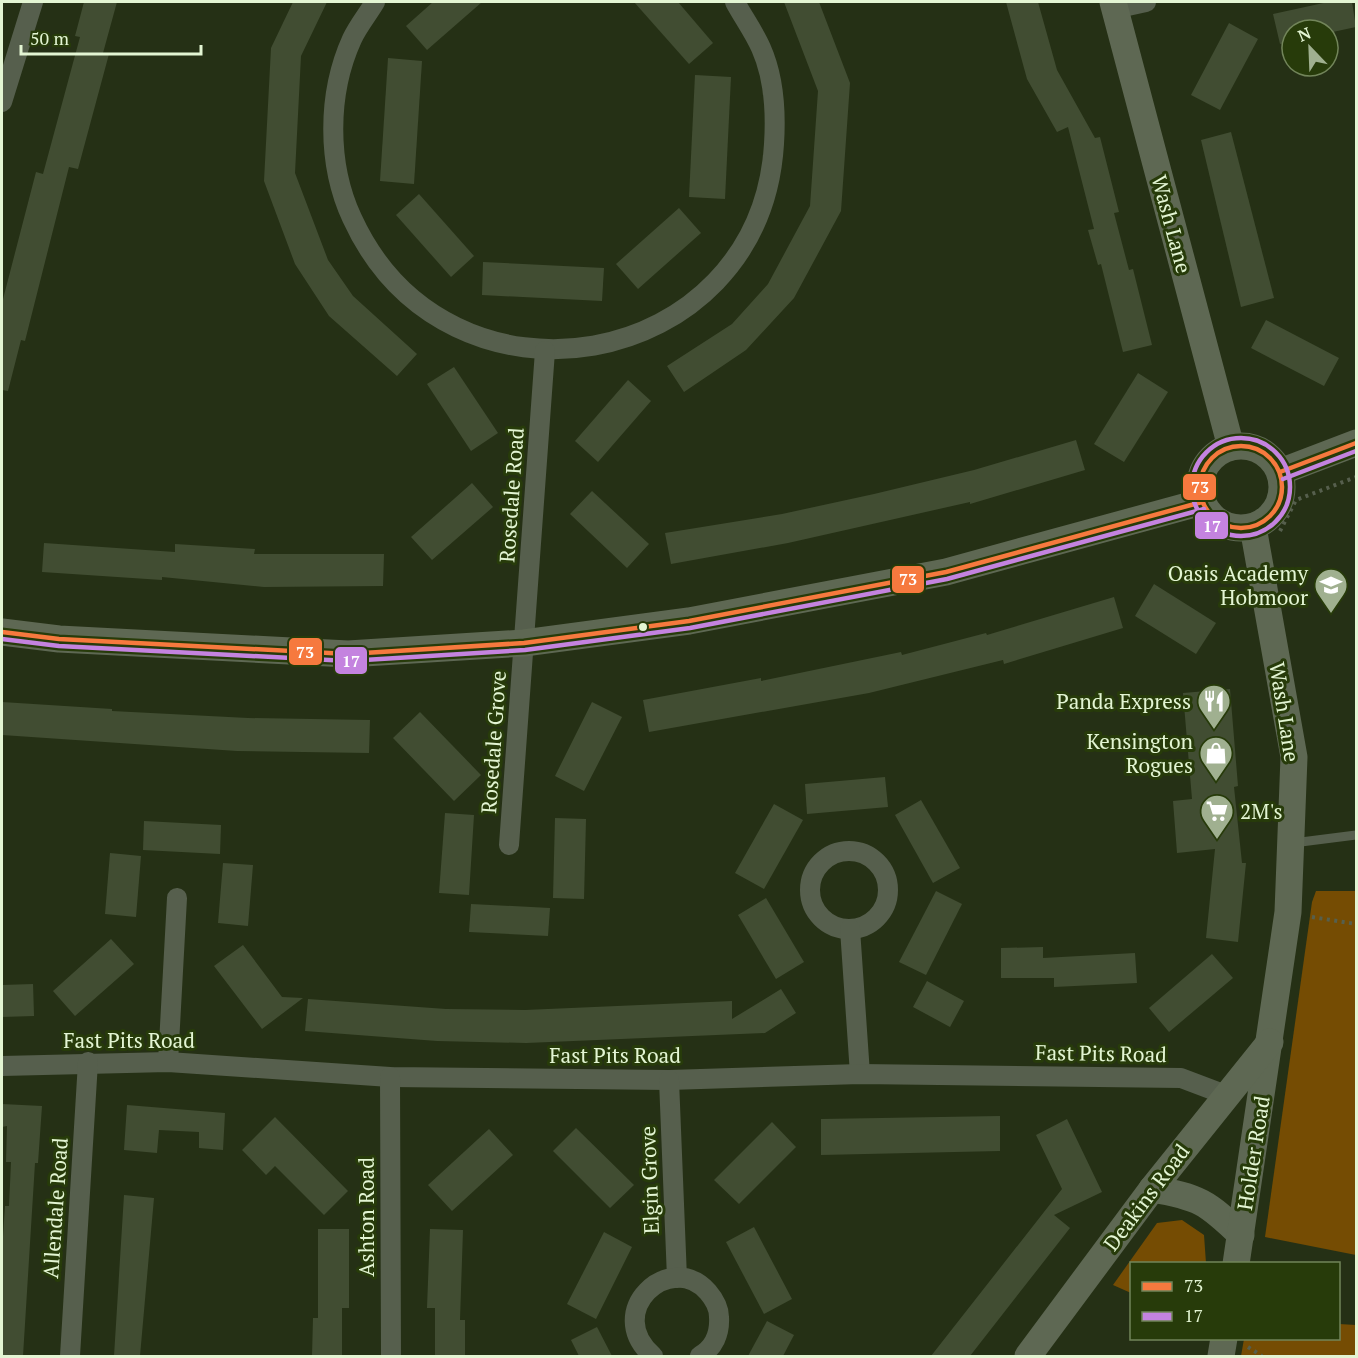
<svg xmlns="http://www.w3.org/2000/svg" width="1358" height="1358" viewBox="0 0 1358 1358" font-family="'PT Serif',serif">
	<rect width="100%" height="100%" fill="#253015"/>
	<g fill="#754c03">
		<polygon points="1316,891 1356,891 1356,1255 1265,1237 1312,902"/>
		<polygon points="1182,1220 1204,1235 1206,1263 1132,1264 1131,1293 1113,1285 1157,1223"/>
		<polygon points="1339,1324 1356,1325 1356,1356 1241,1356 1244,1339 1338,1338"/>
	</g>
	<g fill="#414d32">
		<polygon points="84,2 117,2 103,53 109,54 78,169 69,167 25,341 21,340 8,391 2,390 2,303 36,172 43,174 80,37 75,36"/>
		<polygon points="293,2 327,2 301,56 295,173 328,260 353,296 417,354 397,376 329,316 295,264 264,181 271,48"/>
		<polygon points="433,2 482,2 427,50 406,26"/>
		<polygon points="634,2 678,2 713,43 689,64"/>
		<polygon points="784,2 819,2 850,83 841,211 794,298 746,350 684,392 667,366 732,324 768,284 810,206 818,91"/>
		<polygon points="1006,2 1038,2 1057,70 1095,138 1100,137 1119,212 1114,213 1129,270 1133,269 1152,345 1123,352 1101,264 1098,265 1088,230 1094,229 1068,127 1057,132 1027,79"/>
		<polygon points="1328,2 1352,2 1356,27 1328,33 1328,30 1292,30 1292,41 1280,44 1273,14"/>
		<polygon points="1229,23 1258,39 1220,110 1191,95"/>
		<polygon points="388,58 422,61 414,184 380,181"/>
		<polygon points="695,75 731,77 725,199 689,197"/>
		<polygon points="1231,132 1274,298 1241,307 1201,140"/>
		<polygon points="419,194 474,256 451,277 396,215"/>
		<polygon points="679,208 701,233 638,289 616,264"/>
		<polygon points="483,262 604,268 602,301 482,295"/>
		<polygon points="1266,320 1339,358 1324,386 1251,348"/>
		<polygon points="454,367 498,433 471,451 427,384"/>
		<polygon points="1138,373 1168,392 1124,462 1094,444"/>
		<polygon points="628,380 651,401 598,462 575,441"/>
		<polygon points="1076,440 1085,470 970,504 970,502 788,543 671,564 665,533 782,514 874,494 974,470"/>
		<polygon points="472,483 493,507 432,560 411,537"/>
		<polygon points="592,491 649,544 627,568 570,514"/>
		<polygon points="44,543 175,552 175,544 255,549 254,554 384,554 383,586 264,587 162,577 162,580 42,572"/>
		<polygon points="1154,584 1216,623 1196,654 1135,616"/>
		<polygon points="1114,597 1123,628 1004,664 1003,660 869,693 649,732 643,700 761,678 761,681 901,652 902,655 986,633 987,635"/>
		<polygon points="1230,689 1238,786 1234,787 1242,863 1246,863 1238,942 1206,938 1215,849 1177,853 1173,801 1192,799 1183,693"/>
		<polygon points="2,702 112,709 112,711 248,718 370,720 369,753 237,751 2,735"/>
		<polygon points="592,702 622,717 584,791 555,776"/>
		<polygon points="420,712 481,775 454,801 393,738"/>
		<polygon points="885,777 888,807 807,814 805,784"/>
		<polygon points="921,800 960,868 933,883 895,815"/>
		<polygon points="774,804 803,820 764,889 735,873"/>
		<polygon points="445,813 474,815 469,895 439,893"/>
		<polygon points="555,818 586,819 584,899 553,898"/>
		<polygon points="144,821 221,825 220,854 143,850"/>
		<polygon points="110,853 141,856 136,917 105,914"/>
		<polygon points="223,863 253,865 248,926 218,923"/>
		<polygon points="936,891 962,904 926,975 899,962"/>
		<polygon points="766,898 804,962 776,979 738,915"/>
		<polygon points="471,904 550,908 548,936 469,932"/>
		<polygon points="111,939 134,964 75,1016 53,991"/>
		<polygon points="243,945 282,997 303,998 262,1029 214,966"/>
		<polygon points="1043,947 1043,958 1135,953 1137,983 1054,987 1054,978 1001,978 1001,948"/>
		<polygon points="1212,954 1233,978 1169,1032 1149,1008"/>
		<polygon points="927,981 964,1001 950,1027 913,1007"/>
		<polygon points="33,984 34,1016 2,1017 2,985"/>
		<polygon points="781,989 796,1013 765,1033 526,1043 437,1041 305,1031 308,999 446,1009 525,1010 732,1001 732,1019"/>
		<polygon points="2,1104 42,1106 38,1163 35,1163 23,1356 2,1356 2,1251 5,1206 9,1206 11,1162 6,1162 7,1126 2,1127"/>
		<polygon points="127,1105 225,1113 223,1150 199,1148 199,1132 159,1130 157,1153 124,1150"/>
		<polygon points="1000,1116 1000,1151 821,1155 821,1119"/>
		<polygon points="275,1117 348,1191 324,1215 275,1166 266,1175 242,1150"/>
		<polygon points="1067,1119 1102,1192 1054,1215 1070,1228 970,1356 931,1356 1062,1189 1036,1135"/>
		<polygon points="772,1122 796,1147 739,1204 714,1180"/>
		<polygon points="576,1128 634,1185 610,1208 553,1151"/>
		<polygon points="489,1129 513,1155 452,1211 428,1185"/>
		<polygon points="124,1195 154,1198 140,1356 114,1356"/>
		<polygon points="754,1227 792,1299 764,1314 726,1242"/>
		<polygon points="318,1229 349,1229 349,1308 342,1308 342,1356 312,1356 313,1318 318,1318"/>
		<polygon points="430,1229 463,1230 460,1320 465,1320 465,1356 435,1356 435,1308 427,1308"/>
		<polygon points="604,1232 632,1247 596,1319 567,1304"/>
		<polygon points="767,1321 794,1335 783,1356 748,1356"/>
		<polygon points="597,1327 612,1356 579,1356 571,1340"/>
	</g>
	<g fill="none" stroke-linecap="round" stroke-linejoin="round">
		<g stroke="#565f4d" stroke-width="4" stroke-dasharray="3 4.5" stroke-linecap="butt">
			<polyline points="1280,531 1296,500 1356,477"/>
			<polyline points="1312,917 1356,924"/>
			<polyline points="1248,1347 1262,1356"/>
		</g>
		<polyline stroke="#565f4d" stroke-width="9" points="1293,843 1356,835"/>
		<g stroke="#565f4d" stroke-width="20">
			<path d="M375 2C368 14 358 26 352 39 327 94 327 164 352 218 448 428 760 373 774 144 776 113 774 77 761 48 754 32 743 17 735 2"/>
			<polyline points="1114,9 1146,2"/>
			<polyline points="2,102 33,2"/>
			<polyline points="509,845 545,351"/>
			<circle cx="849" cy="890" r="39"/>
			<polyline points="850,929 860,1074"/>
			<polyline points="168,1062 177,898"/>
			<polyline points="2,1066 168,1062 390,1077 669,1080 860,1074 1181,1078 1226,1095"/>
			<polyline points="390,1077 391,1356"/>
			<polyline points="669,1080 677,1278"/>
			<polyline points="70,1356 88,1062"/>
			<path d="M653 1356C602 1312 670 1249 708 1292 714 1299 719 1307 719 1317 720 1333 714 1348 700 1356"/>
		</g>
		<g stroke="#5e6853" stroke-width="27">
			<polyline points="1113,2 1231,447"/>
			<circle cx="1241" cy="487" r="41"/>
			<polyline points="1280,472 1356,443"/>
			<polyline points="2,632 59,639 348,654 524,643 689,621 946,572 1202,502"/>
			<path d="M1152 1189C1199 1197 1207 1202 1241 1235"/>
			<polyline points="1236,1264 1288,912 1294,757 1253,527"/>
			<polyline points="1028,1356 1152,1189 1270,1042"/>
			<polyline points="1221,1356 1224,1338"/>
		</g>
		<defs>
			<g id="bus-1">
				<circle cx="1241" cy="487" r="41"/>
				<polyline points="1280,472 1356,443"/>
				<polyline points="2,632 59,639 348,654 524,643 689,621 946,572 1202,502"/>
			</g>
			<g id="bus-2">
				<circle cx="1241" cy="487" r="49"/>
				<polyline points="1283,479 1356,451"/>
				<polyline points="2,639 59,646 348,661 525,650 690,628 947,579 1204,509"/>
			</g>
		</defs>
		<use href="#bus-1" stroke="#273b0a" stroke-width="9"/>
		<use href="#bus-2" stroke="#273b0a" stroke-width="9"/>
		<use href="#bus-1" stroke="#f6793e" stroke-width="4.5"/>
		<use href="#bus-2" stroke="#c483df" stroke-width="4.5"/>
	</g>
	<defs>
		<symbol id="school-pin" viewBox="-11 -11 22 30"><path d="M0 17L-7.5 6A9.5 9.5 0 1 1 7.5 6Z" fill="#a0b090" stroke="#273b0a"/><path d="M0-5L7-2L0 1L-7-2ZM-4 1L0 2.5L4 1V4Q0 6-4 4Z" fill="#fff"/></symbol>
		<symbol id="restaurant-pin" viewBox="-11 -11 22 30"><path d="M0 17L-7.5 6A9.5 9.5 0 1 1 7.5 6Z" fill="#a0b090" stroke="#273b0a"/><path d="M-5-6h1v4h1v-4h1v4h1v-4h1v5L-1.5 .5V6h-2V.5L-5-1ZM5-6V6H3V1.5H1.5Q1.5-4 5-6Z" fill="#fff"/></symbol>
		<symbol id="shop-pin" viewBox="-11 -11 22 30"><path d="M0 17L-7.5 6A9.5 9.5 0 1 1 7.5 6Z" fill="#a0b090" stroke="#273b0a"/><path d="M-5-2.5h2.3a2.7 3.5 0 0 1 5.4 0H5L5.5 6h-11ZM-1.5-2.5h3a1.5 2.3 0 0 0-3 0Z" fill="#fff"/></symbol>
		<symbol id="supermarket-pin" viewBox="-11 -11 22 30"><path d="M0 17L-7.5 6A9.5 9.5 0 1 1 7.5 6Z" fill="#a0b090" stroke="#273b0a"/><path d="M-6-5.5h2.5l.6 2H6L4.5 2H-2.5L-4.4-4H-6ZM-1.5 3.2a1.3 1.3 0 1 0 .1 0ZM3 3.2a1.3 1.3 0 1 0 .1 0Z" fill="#fff"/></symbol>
	</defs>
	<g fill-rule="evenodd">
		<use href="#school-pin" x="1312" y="566" width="38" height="52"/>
		<use href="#restaurant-pin" x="1195" y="682" width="38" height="52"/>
		<use href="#shop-pin" x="1197" y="734" width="38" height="52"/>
		<use href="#supermarket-pin" x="1198" y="792" width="38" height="52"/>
	</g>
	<circle fill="#e3f5d3" stroke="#273b0a" stroke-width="2" cx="643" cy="627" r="5"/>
	<g text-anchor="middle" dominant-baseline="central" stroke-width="6" stroke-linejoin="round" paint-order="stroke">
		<g font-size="21" fill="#e3f5d3" stroke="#273b0a">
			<text transform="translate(1172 224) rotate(75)">Wash Lane</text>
			<text transform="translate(511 495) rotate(-86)">Rosedale Road</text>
			<text transform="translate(1285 712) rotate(81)">Wash Lane</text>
			<text transform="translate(493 742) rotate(-86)">Rosedale Grove</text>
			<text x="129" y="1040">Fast Pits Road</text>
			<text transform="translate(1101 1053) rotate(1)">Fast Pits Road</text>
			<text x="615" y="1055">Fast Pits Road</text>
			<text transform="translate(1253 1153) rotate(-81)">Holder Road</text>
			<text transform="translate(649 1180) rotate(-92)">Elgin Grove</text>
			<text transform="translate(1146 1197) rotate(-53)">Deakins Road</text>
			<text transform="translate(55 1208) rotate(-86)">Allendale Road</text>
			<text transform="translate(366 1217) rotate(-90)">Ashton Road</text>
		</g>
		<g font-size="21" fill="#e3f5d3" stroke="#273b0a" text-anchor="end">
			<text x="1308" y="573">Oasis Academy<tspan x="1308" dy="24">Hobmoor</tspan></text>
			<text x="1191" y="701">Panda Express</text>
			<text x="1193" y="741">Kensington<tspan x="1193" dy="24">Rogues</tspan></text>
			<text x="1240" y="811" text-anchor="start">2M's</text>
		</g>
	</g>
	<g stroke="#273b0a" stroke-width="2">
		<rect x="1182" y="473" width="35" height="28" rx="6" fill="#f6793e"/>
		<rect x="1194" y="511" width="35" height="29" rx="6" fill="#c483df"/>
		<rect x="891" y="565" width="34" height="29" rx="6" fill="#f6793e"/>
		<rect x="288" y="637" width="35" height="29" rx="6" fill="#f6793e"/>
		<rect x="334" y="646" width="34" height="29" rx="6" fill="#c483df"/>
	</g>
	<g font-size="16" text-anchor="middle" font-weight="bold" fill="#fff">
		<text x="1200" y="493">73</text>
		<text x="1212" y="532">17</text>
		<text x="908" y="585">73</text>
		<text x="305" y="658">73</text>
		<text x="351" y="667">17</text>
	</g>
	<rect width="1358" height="1358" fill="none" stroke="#e3f5d3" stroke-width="6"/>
	<rect x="1130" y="1262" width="210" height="78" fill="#273b0a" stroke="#72855a" stroke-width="1.5"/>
	<rect x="1142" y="1282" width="30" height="9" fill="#f6793e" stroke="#72855a" stroke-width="1.5"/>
	<text x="1184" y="1292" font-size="18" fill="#e3f5d3">73</text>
	<rect x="1142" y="1312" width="30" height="9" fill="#c483df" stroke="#72855a" stroke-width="1.5"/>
	<text x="1184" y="1322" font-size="18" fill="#e3f5d3">17</text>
	<g transform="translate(1310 48) rotate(337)"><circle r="28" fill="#273b0a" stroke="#72855a" stroke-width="1.5"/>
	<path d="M0-4.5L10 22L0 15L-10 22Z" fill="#a0b090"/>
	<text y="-9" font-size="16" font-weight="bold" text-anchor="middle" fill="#e3f5d3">N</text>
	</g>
	<path d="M21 45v9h180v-9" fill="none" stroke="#e3f5d3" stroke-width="3"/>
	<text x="30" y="45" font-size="18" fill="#e3f5d3" stroke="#273b0a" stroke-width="4.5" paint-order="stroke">50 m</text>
</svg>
